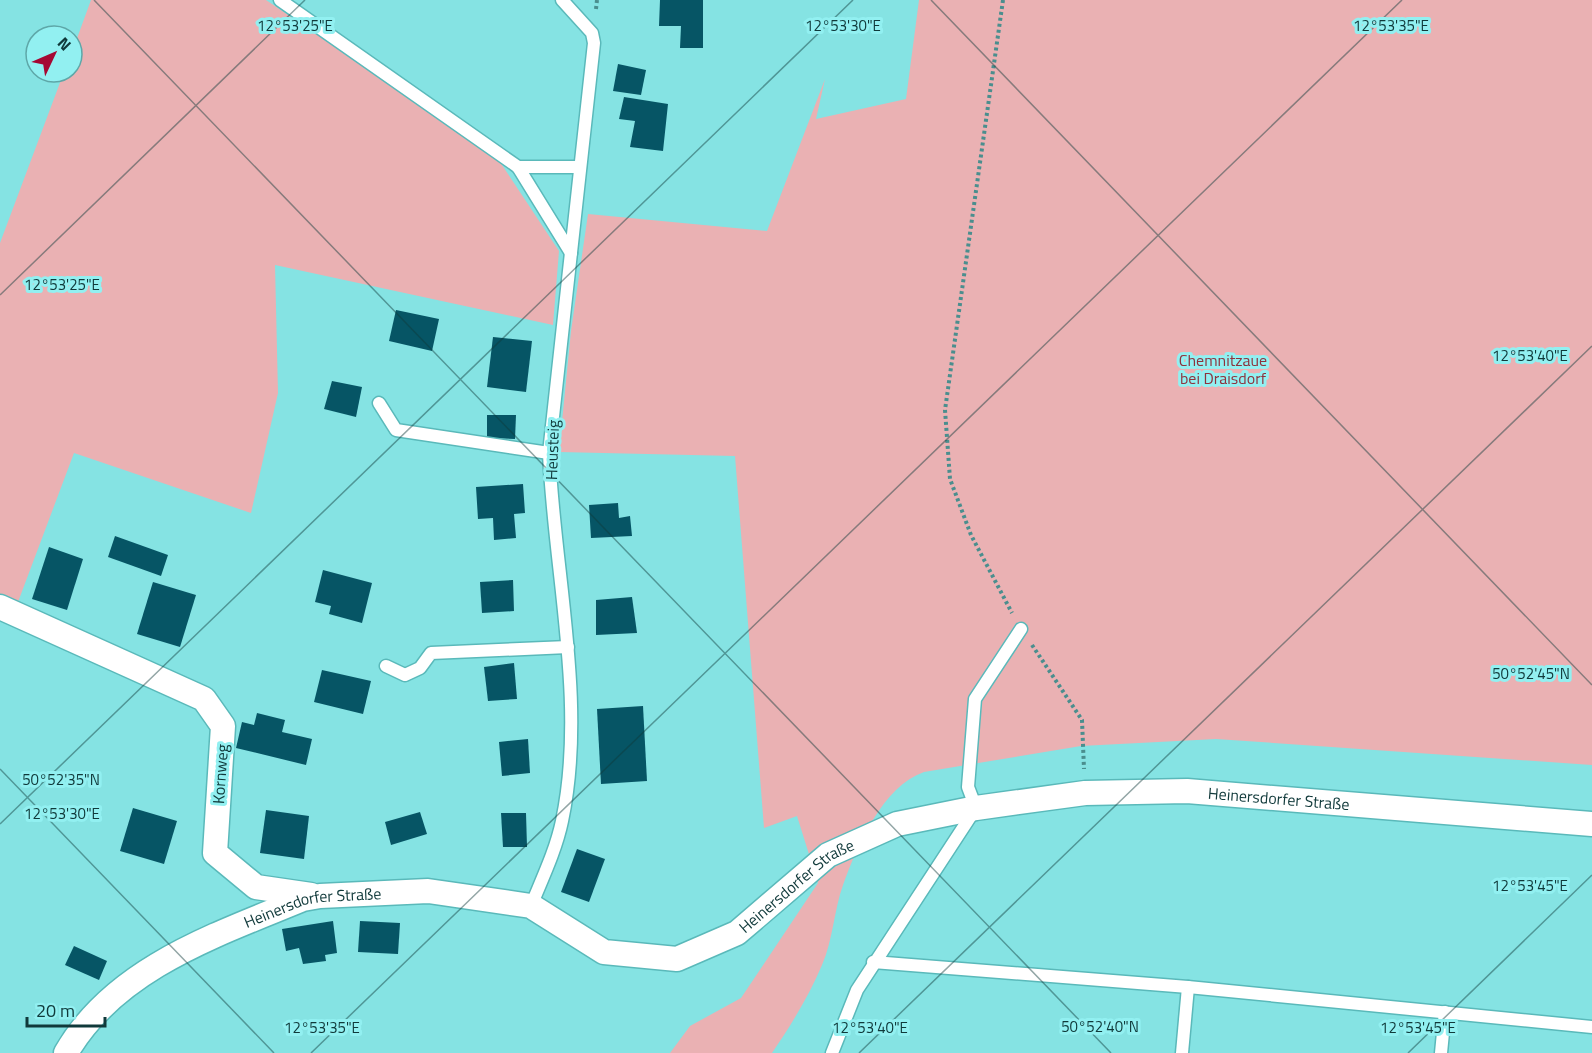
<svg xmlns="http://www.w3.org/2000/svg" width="1592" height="1053" viewBox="0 0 1592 1053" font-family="'Titillium Web',sans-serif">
	<rect width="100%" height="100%" fill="#85e3e3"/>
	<g fill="#eab1b3">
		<polygon points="91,0 266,0 494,153 559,251 553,325 275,265 278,393 251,513 74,453 18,602 0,597 0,243 64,72 72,72 72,52"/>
		<path d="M919 0H1592V765L1216 739 1081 746 924 772C883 786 857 846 843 885 834 910 833 940 822 965 809 996 791 1025 772 1053H670L690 1026 741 998 818 883 797 816 764 828 735 456 559 452 571 331 588 214 767 231 825 79 816 119 906 99Z"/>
	</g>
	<g fill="#065565">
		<polygon points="660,0 703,0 703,48 680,48 681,26 659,26"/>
		<polygon points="618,64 646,70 641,95 613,91"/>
		<polygon points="624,97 668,104 663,151 630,147 635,121 619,119"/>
		<polygon points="396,310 439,319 432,351 389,341"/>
		<polygon points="493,337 532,341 526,392 487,387"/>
		<polygon points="332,381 362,387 356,417 324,409"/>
		<polygon points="487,415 516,415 515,439 487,438"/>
		<polygon points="523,484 525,513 514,514 516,538 494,540 493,518 478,519 476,487"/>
		<polygon points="618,503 619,518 630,516 632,536 591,538 589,505"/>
		<polygon points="115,536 168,555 161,576 108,557"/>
		<polygon points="49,547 83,559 67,610 32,599"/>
		<polygon points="323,570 372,583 362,623 329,614 331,606 315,602"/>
		<polygon points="513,580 514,611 482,613 480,582"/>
		<polygon points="153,582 196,595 180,647 137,634"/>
		<polygon points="632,597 637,633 596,635 596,600"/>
		<polygon points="514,663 517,699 488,701 484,667"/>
		<polygon points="322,670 371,681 363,714 314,702"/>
		<polygon points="643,706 647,781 601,784 597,709"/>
		<polygon points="257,713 285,720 282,732 312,739 306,765 236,748 242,722 254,725"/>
		<polygon points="528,739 530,773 502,776 499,742"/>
		<polygon points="133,808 177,821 164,864 120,851"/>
		<polygon points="266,810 309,816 304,859 260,853"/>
		<polygon points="420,812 427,834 391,845 385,822"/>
		<polygon points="501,813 526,813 527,847 503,847"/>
		<polygon points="577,849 605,859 589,902 561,892"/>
		<polygon points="333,921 337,953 325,955 326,961 303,964 299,948 286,951 282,929"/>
		<polygon points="360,921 400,923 398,954 358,952"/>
		<polygon points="74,946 107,961 99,980 65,965"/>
	</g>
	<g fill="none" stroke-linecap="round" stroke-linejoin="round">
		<defs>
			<g id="lane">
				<polyline points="280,0 518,167 580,167"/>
				<polyline points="518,167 571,253"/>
				<polyline points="379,403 396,430 549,453"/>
				<polyline points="386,666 405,675 420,668 431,653 568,647"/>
				<path d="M531 906C542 879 556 850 562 821 587 703 554 572 549 453L594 43 592 33 562 0"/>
				<polyline points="873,962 1188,987 1592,1027"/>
				<polyline points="832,1053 857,990 976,808 968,787 975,699 1021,629"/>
				<polyline points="1182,1053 1188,987"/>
				<polyline points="1441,1053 1445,1012"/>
			</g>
			<g id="street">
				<polyline points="0,607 204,699 223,726 215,853 256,887 311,895"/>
				<path id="s1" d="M66 1053C115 968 216 935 303 899L320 896 428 891 531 906 604 952 677 959 737 933 828 855 897 824 976 808 1085 793 1187 791 1592 824"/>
			</g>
		</defs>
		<use href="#lane" stroke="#5ab9ba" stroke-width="15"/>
		<use href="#street" stroke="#5ab9ba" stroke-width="27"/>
		<g stroke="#4a8e8e" stroke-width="4" stroke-dasharray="3 3" stroke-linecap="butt">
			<polyline points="1003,0 945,410 950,479 971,535 1012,613"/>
			<polyline points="596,9 597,0"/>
			<polyline points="1032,645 1082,720 1084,769"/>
		</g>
		<use href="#lane" stroke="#fff" stroke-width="12"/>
		<use href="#street" stroke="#fff" stroke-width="24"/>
	</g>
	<path fill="none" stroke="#10393a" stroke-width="1.5" stroke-opacity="0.45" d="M94 0 1111 1053M931 0 1592 685M0 295 305 0M0 769 274 1053M0 824 853 0M311 1053 1402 0M859 1053 1592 346M1408 1053 1592 875"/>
	<g text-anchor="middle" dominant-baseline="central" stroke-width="6" stroke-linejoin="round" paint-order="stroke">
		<g font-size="16" fill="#8e323d" stroke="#92f0f1">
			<text x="1223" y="360">Chemnitzaue<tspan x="1223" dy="18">bei Draisdorf</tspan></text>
		</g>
		<g font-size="16" fill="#10393a" stroke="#92f0f1">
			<text transform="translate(552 450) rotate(-88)">Heusteig</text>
			<text transform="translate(220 774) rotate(-86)">Kornweg</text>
			<text stroke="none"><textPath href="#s1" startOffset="1323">Heinersdorfer Straße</textPath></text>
			<text stroke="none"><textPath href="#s1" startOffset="819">Heinersdorfer Straße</textPath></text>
			<text stroke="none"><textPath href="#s1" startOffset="296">Heinersdorfer Straße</textPath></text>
		</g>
	</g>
	<g font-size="15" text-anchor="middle" fill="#10393a" stroke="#92f0f1" stroke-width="6" stroke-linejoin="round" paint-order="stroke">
		<text x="295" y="31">12°53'25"E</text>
		<text x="843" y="31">12°53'30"E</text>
		<text x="1391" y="31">12°53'35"E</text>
		<text x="62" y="290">12°53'25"E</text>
		<text x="1530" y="361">12°53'40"E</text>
		<text x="1531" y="679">50°52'45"N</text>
		<text x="61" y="785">50°52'35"N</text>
		<text x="62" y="819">12°53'30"E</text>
		<text x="1530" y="891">12°53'45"E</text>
		<text x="1100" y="1032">50°52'40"N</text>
		<text x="322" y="1033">12°53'35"E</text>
		<text x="870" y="1033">12°53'40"E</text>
		<text x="1418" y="1033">12°53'45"E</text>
	</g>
	<g transform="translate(54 54) rotate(46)"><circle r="28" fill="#92f0f1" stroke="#5ea7a8" stroke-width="1.5"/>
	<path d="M0-4.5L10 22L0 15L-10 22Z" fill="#a50833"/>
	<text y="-9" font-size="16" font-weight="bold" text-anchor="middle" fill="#10393a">N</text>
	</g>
	<path d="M27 1017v9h78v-9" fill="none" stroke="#10393a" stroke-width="3"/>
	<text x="36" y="1017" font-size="18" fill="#10393a" stroke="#92f0f1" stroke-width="4.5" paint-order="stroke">20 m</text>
</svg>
